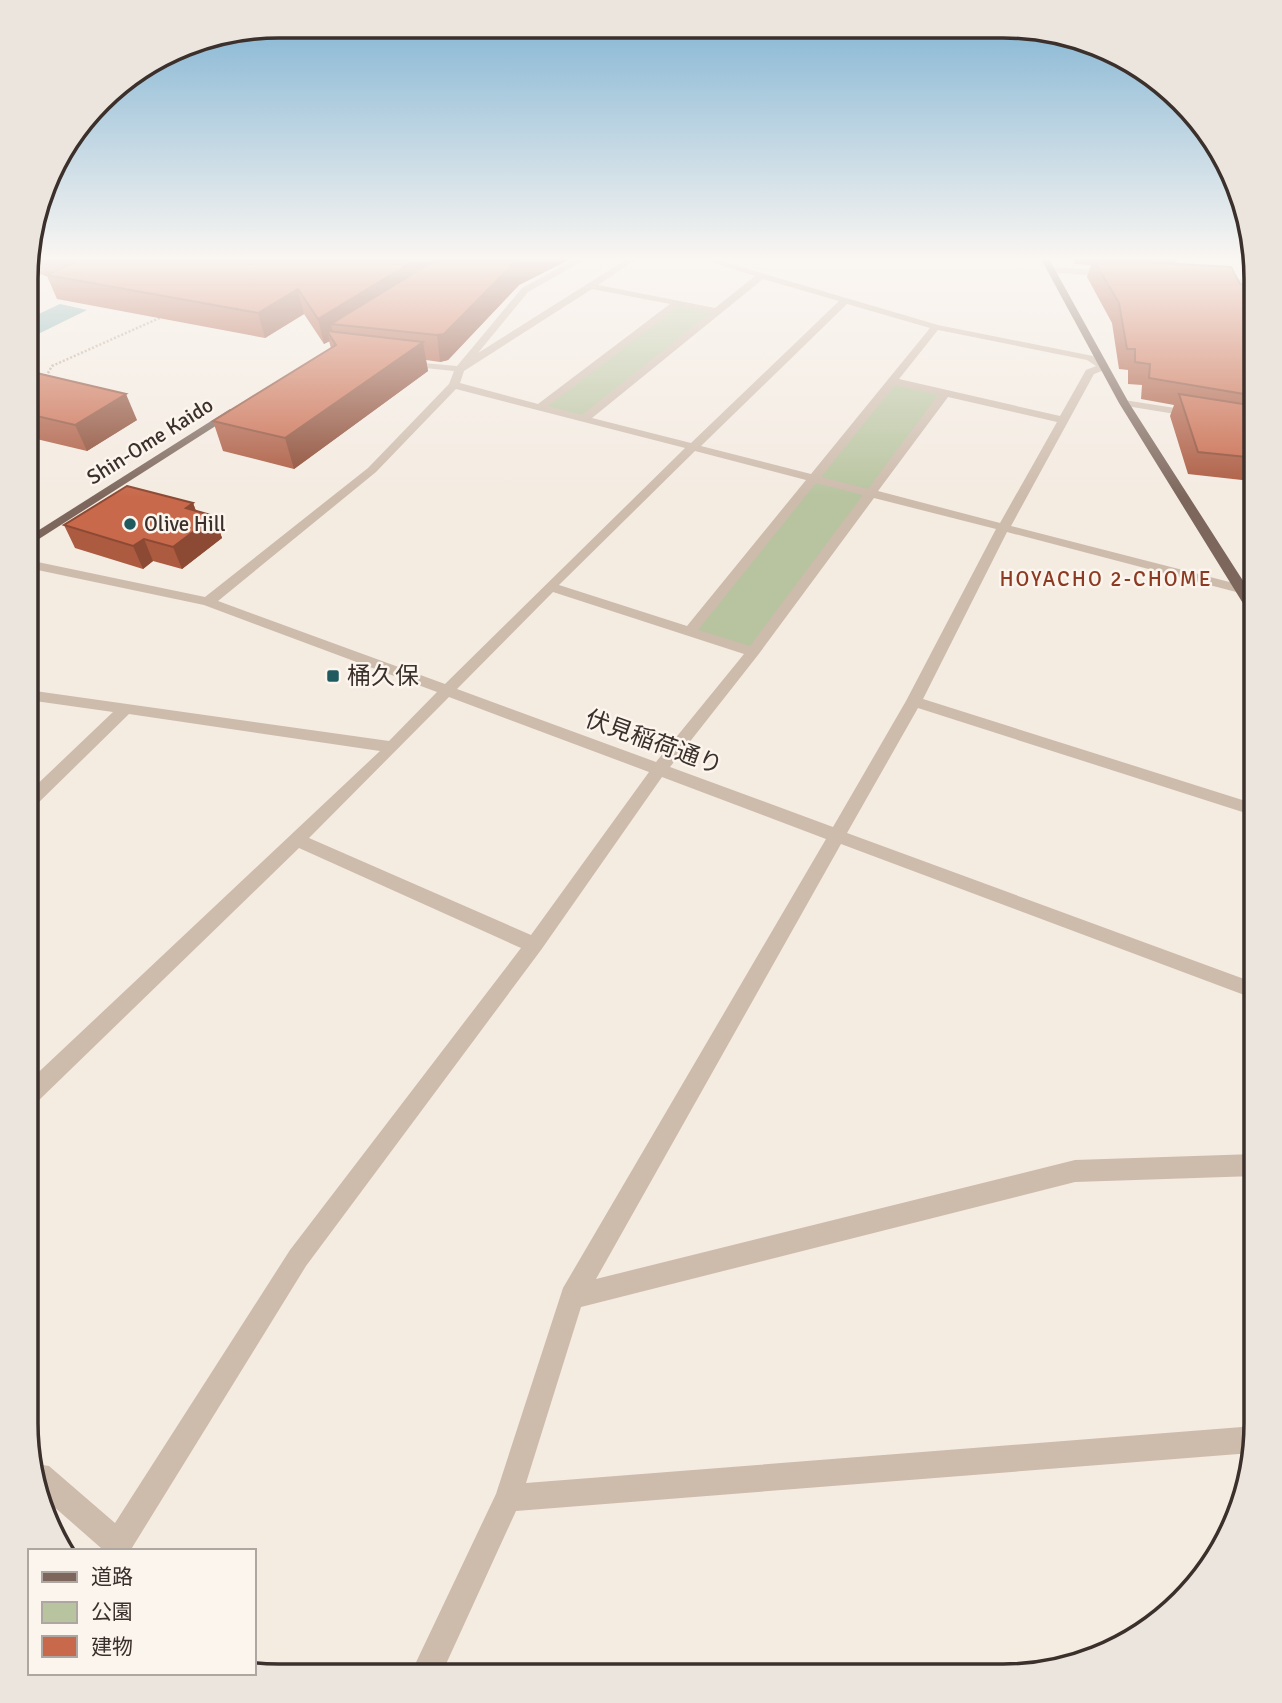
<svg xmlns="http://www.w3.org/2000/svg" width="1282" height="1703" viewBox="0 0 1282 1703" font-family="Signika,'Noto Sans JP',sans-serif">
	<rect width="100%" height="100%" fill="#f4ebe1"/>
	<g fill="#b8c4a0">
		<polygon points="676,304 716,311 584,419 540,407"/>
		<polygon points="892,381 945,393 753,652 690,631"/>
	</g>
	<polygon fill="#7fb0b2" points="60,304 87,310 28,339 28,319"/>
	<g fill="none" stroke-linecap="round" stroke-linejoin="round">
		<polyline stroke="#b9a596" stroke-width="2.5" stroke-dasharray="2 2" stroke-linecap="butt" points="44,380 52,366 164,316"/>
		<g fill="#cdbbac" fill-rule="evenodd">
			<path d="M576 259H586L528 292 478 353 627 259H637L598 285 715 308 755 276 702 259H714L938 325 1093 356 1107 365V369L1094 374 1011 526 1245 586 1247 589 1240 593 1007 532 923 699 1255 804V816L918 708 847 833 1255 983V999L841 844 596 1279 1075 1160 1255 1154V1176L1075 1182 581 1307 526 1483 1255 1426V1440L1251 1453 516 1511 441 1675H410L496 1494 563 1288 826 839 662 777 541 950 306 1266 130 1551H100L101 1548 44 1498 36 1464 49 1466 115 1523 290 1250 521 948 299 848 35 1104 27 1107V1083L380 751 129 714 33 808 27 810V794L113 712 28 700V690L389 741 437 692 204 605 28 568V560L205 597 368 468 449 384 454 371 405 366 400 363 401 361 457 366 522 288ZM763 279 839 301 691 443 592 418ZM592 289 670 304 538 404 460 383 464 371ZM847 304 930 328 811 474 701 446ZM679 306 710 313 582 415 548 406ZM938 330 1087 360 1096 366 1086 370 1060 416 899 379ZM895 385 938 395 868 489 821 477ZM456 389 685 448 445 684 218 601 376 472ZM948 397 1057 422 1000 523 878 491ZM695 451 806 480 687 626 559 585ZM816 483 863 495 750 646 698 630ZM874 498 996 529 906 701 833 827 670 767 758 655ZM553 592 744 654 656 762 457 689ZM449 697 649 772 531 935 309 838Z"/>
			<polygon points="1050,267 1113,271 1117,274 1113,277 1047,272"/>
			<polygon points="1214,277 1256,280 1256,286 1211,282"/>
			<polygon points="1124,400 1194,411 1199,414 1194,417 1120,405 1120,401"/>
		</g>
		<g fill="#7d675c" fill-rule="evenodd">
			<polygon points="1041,259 1049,259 1129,403 1256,601 1256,617 1249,613 1119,403"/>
			<polygon points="230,409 239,411 28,546 28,537"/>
		</g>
	</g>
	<g fill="#ac5a40">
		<polygon points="28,259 570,259 519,285 448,360 440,362 426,360 428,371 294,469 223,451 213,421 331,348 329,341 324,344 304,314 265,338 57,299 47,276 28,271"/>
		<polygon points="1073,259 1177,259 1176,264 1240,284 1256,285 1256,493 1251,481 1188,474 1170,416 1174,405 1141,399 1142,385 1128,384 1128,370 1119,369 1112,323 1087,277 1091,265 1075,264"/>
		<polygon points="28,371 137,420 87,451 28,437"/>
		<polygon points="193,503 196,511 214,516 222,538 182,569 153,561 143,569 75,548 64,525"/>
		<polygon points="1256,575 1256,593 1250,585"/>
	</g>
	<g fill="#8c4a34">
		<polygon points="417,259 431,259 433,275 331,324 334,338 327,331 330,341 324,344 318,319"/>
		<polygon points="520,259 570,259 519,285 448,360 440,362 437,335 517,260"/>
		<polygon points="298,289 304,314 265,338 258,313"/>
		<polygon points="423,342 428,371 294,469 285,438"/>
		<polygon points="126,394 137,420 87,451 75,425"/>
		<polygon points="193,503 201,525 214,516 222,538 182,569 173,547 186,508"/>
		<polygon points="144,539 153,561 143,569 133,546"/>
	</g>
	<g fill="#c8694b" stroke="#8c4a34" stroke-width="2">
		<polygon points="64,259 417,259 318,319 298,289 258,313 47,275 75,262"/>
		<polygon points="437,259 520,259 517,260 444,334 437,335 331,324"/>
		<polygon points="1093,259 1231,267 1240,284 1256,285 1256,396 1149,378 1150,364 1135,362 1135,349 1127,349 1119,303"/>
		<polygon points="327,331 423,342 285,438 213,421 336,345"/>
		<polygon points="28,371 126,394 75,425 28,414"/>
		<polygon points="1179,394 1256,406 1256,458 1198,452"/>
		<polygon points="127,486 193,503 186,508 214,516 173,547 144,539 133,546 64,525"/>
	</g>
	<linearGradient id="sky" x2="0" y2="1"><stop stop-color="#7eb2d2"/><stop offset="0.52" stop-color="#faf6f2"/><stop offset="1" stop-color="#faf6f2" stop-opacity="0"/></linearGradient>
	<rect width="1282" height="497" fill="url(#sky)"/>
	<g fill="#1f5a5e" stroke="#fbf5ee" stroke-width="2.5">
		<circle cx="130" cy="524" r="7"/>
		<rect x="326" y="669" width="14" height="14" rx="3.5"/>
	</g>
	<g text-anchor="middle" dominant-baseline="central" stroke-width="5" stroke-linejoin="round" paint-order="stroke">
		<g font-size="21" fill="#3b302b" stroke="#fbf5ee">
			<text transform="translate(150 441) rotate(-32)">Shin-Ome Kaido</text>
		</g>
		<g font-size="21" fill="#3b302b" stroke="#fbf5ee" text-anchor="start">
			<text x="144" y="524">Olive Hill</text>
		</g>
		<g font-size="21" letter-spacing="2" fill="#8c3b22" stroke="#fbf5ee">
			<text x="1106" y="579">HOYACHO 2-CHOME</text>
		</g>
		<g font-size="24" fill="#3b302b" stroke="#fbf5ee" text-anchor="start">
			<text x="347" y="676">桶久保</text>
		</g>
		<g font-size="24" fill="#3b302b" stroke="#fbf5ee">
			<text transform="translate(654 742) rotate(20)">伏見稲荷通り</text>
		</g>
	</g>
	<path d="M0 0H1282V1703H0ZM279 38H1003A241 241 0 0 1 1244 279V1423A241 241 0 0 1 1003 1664H279A241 241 0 0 1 38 1423V279A241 241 0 0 1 279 38Z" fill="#ece5de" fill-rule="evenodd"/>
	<path fill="none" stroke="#3b302b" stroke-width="3.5" d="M279 38H1003A241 241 0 0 1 1244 279V1423A241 241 0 0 1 1003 1664H279A241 241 0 0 1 38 1423V279A241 241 0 0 1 279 38Z"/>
	<rect x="28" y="1549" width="228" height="126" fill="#fbf5ee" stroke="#aea6a0" stroke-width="2"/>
	<rect x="42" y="1572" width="35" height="10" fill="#7d675c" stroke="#aea6a0" stroke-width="2"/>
	<text x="91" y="1584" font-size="21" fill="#3b302b">道路</text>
	<rect x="42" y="1602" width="35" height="21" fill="#b8c4a0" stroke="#aea6a0" stroke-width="2"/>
	<text x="91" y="1619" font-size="21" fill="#3b302b">公園</text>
	<rect x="42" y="1636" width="35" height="21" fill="#c8694b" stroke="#aea6a0" stroke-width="2"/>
	<text x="91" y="1654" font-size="21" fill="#3b302b">建物</text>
</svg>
